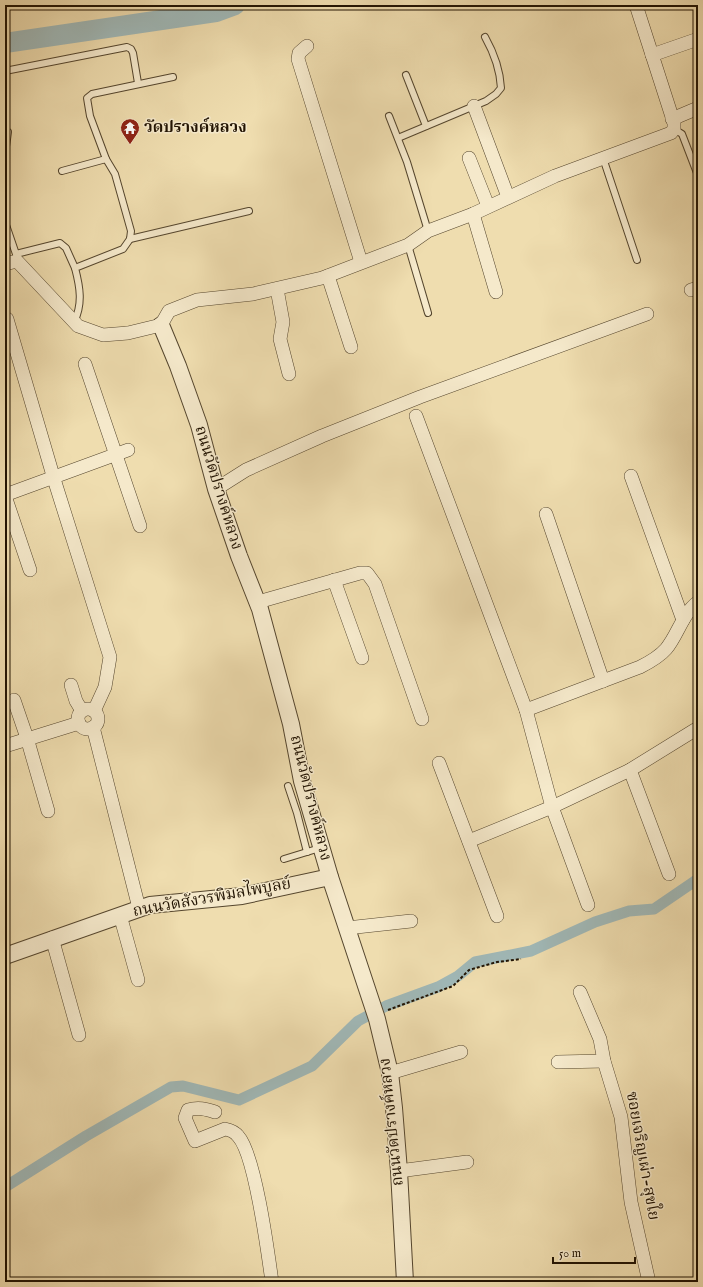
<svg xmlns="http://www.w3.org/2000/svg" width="703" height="1287" viewBox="0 0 703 1287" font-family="'IM FELL English','Noto Serif Thai',serif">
	<rect width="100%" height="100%" fill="#efddaf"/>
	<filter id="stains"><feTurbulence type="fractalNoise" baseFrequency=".005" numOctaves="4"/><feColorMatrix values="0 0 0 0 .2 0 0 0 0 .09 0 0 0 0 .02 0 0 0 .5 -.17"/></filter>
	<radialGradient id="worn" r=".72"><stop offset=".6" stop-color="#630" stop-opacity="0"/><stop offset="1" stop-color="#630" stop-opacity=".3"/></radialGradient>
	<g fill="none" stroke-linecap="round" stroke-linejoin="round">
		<polyline stroke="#a0b8b7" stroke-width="11" points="5,1187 86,1136 171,1087 183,1086 239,1100 312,1066 358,1021 386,1006 438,987 458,976 475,962 531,951 595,922 629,911 654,909 695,881 698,888"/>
		<polyline stroke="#a0b8b7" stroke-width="20" points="5,43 216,12 235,5"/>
		<defs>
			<g id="service">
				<polyline points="5,71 127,47 131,49 133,53 138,83"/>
				<polyline points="406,75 426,126"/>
				<polyline points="389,116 407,162 428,231"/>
				<polyline points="674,129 682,134 697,173"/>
				<path d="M398 138 486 101 496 94 501 88C500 69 494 53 485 37"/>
				<polyline points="5,154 8,132"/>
				<polyline points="603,158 637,260"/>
				<polyline points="106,159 90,116 87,98 92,94 173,77"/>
				<path d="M62 171 106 159 115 174 131 231 130 239 123 249 75 268C80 287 83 304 74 322"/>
				<polyline points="5,222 17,257"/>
				<polyline points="130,239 249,211"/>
				<polyline points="408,245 428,313"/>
				<polyline points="16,254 60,243 66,248 75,268"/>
				<polyline points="288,786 297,813 307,852"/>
				<polyline points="284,859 320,848"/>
			</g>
			<g id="minor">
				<polyline points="307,46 299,53 298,59 361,262"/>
				<polyline points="652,55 698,39"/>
				<polyline points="474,106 508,197"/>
				<polyline points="672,119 698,108"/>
				<polyline points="469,158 488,206"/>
				<polyline points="473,214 496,292"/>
				<polyline points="5,264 17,261 78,326 103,335 128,333 161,325 169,311 197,300 253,294 322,278 408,245 428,231 473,214 555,176 671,133 674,129 674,123 636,5"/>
				<polyline points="328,276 351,347"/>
				<polyline points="277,289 283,322 280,339 289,374"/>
				<polyline points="691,290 698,288"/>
				<polyline points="7,319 54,479 110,657 105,687 94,711"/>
				<polyline points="85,364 140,526"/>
				<polyline points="416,416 526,710 552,807 588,905"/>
				<polyline points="631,476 683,620"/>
				<polyline points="216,489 246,470 322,436 420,397 647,314"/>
				<polyline points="5,495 128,450"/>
				<polyline points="5,496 30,570"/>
				<polyline points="546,514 603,681"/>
				<polyline points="334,580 362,658"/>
				<polyline points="258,602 360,573 367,573 375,584 422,719"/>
				<polyline points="71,685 76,701 82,711"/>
				<polyline points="14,700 27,738 48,811"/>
				<circle cx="88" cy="719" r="10"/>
				<path d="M526 710 640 667C650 662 659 657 666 649 678 635 682 614 698 602"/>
				<polyline points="93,727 139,908"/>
				<polyline points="5,746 79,723"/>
				<polyline points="439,763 497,916"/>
				<polyline points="630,770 669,874"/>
				<polyline points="469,841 552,807 630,770 698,728"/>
				<polyline points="120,915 138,980"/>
				<polyline points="347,928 411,921"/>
				<polyline points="52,938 79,1035"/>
				<polyline points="580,992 600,1039 604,1061 621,1117 631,1202 649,1282"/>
				<polyline points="558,1062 604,1061"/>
				<polyline points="390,1073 461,1052"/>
				<path d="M215 1112C206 1109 198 1107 188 1110L185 1118 195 1141 225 1129C230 1130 235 1132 238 1136 255 1154 268 1253 272 1282"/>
				<polyline points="399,1171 467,1162"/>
			</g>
			<g id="tertiary">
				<polyline points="161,325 178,366 199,425 216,489 239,556 260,609 291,724 302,781 330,877 377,1019 390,1073 394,1108 399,1171 405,1282"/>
				<polyline points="5,956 150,905 242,896 330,877"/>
			</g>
		</defs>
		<use href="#service" stroke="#55462e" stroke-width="8"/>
		<use href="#minor" stroke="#55462e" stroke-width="14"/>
		<use href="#tertiary" stroke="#55462e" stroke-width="18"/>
		<polyline stroke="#221403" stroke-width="2" stroke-dasharray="3 2" stroke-linecap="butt" points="388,1010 453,986 469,970 497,962 521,959"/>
		<use href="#service" stroke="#f5e9cb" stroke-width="6"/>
		<use href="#minor" stroke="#f5e9cb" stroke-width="13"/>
		<use href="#tertiary" stroke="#f5e9cb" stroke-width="16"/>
	</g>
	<defs>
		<symbol id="temple-pin" viewBox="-11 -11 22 30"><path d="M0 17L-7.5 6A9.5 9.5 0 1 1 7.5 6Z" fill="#8f2418" stroke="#f5e9cb"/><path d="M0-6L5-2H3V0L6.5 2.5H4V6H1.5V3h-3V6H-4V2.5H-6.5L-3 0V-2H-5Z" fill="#fff"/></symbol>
	</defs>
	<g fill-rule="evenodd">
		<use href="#temple-pin" x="119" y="117" width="22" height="30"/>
	</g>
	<g text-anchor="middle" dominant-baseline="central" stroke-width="3" stroke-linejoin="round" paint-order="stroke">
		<g font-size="16" font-weight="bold" fill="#221403" stroke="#f5e9cb" text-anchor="start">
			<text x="144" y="128">วัดปรางค์หลวง</text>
		</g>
		<g font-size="16" fill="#221403" stroke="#f5e9cb">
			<text transform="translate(218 488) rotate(73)">ถนนวัดปรางค์หลวง</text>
			<text transform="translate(310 798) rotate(76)">ถนนวัดปรางค์หลวง</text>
			<text transform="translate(212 898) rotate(-10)">ถนนวัดสังวรพิมลไพบูลย์</text>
			<text transform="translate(392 1122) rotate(-96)">ถนนวัดปรางค์หลวง</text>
			<text transform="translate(642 1156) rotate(80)">ซอยเจริญเผ่า-สุขใย</text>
		</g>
	</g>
	<rect width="703" height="1287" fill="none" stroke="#efddaf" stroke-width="20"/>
	<rect x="6" y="6" width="691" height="1275" fill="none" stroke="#221403" stroke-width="2"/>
	<rect x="10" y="10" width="683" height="1267" fill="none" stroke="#221403"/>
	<path d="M553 1257v6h82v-6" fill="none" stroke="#221403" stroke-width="2"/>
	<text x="559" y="1257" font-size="12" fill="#221403" stroke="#f5e9cb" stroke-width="3" paint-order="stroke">50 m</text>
	<rect width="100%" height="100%" filter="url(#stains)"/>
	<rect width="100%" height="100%" fill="url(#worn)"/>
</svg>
